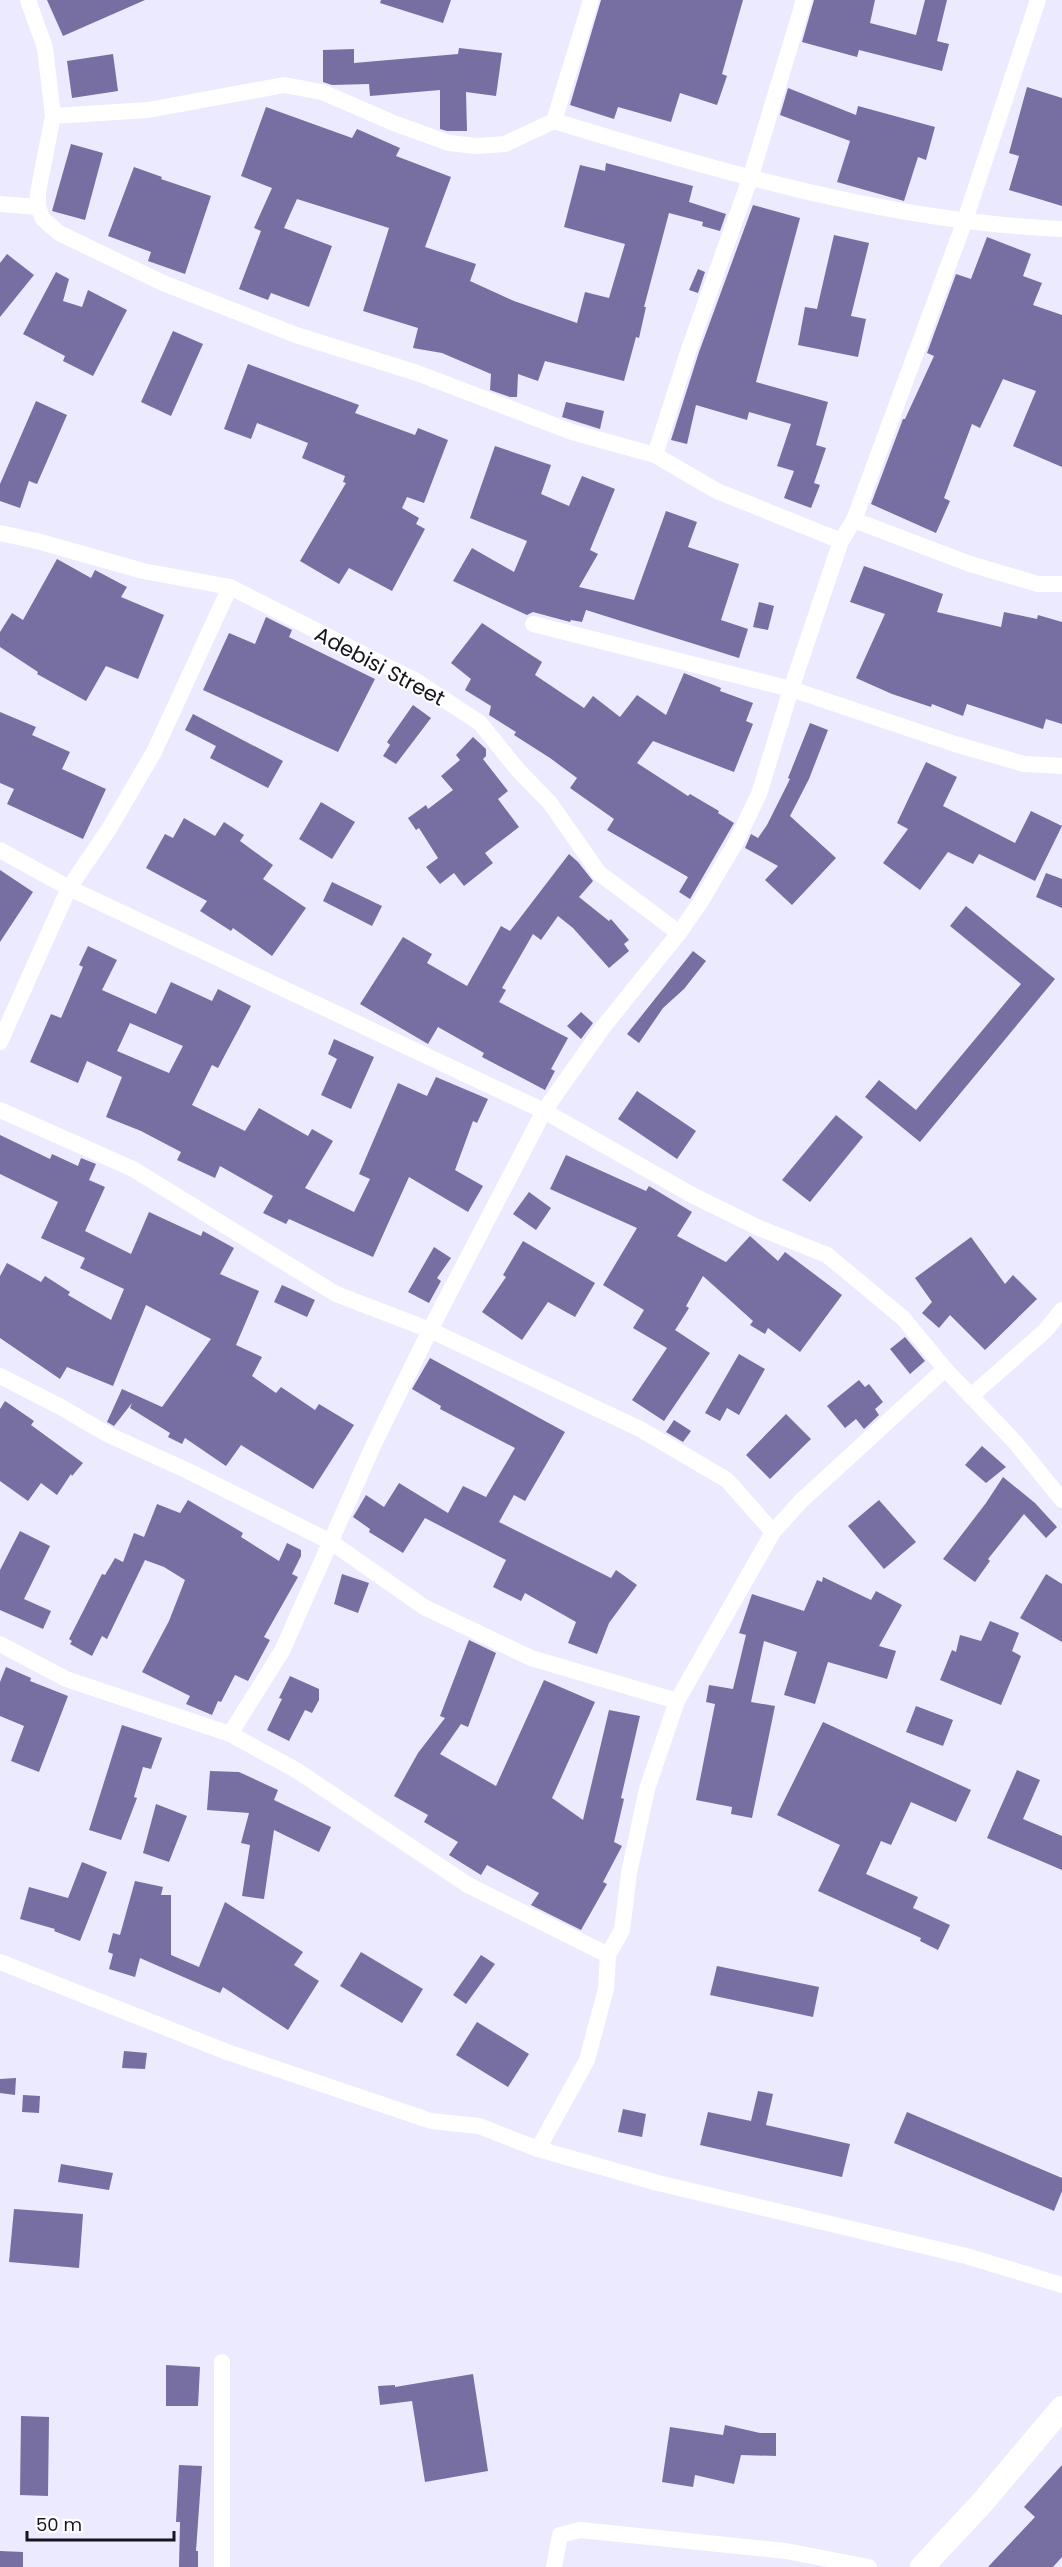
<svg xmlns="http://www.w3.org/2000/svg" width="1062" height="2567" viewBox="0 0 1062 2567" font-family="Poppins,sans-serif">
	<rect width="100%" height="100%" fill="#eceafe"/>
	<g fill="#776ea2" fill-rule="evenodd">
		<polygon points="47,0 145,0 63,36"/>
		<polygon points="381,0 451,0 443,23 380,3"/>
		<polygon points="601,0 743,0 722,74 727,76 717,105 680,93 671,122 618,107 614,119 570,105"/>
		<polygon points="814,0 875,0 870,23 916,35 925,0 947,0 937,41 949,44 942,71 859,50 857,57 802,42"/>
		<polygon points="459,48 502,53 496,96 466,92 467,131 447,131 440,129 440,90 370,96 369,84 332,85 323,82 323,50 354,49 354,63 458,54"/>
		<polygon points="113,54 118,91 72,98 67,61"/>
		<polygon points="1027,87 1062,98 1062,206 1009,190 1019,156 1009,153"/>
		<polygon points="788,88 856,115 858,106 935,127 926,160 918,157 904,201 837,182 850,141 780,115"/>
		<polygon points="266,107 352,138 357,129 400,148 396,156 451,177 425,247 476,264 470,281 514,301 577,323 585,292 609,298 625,244 564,227 580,165 605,171 606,163 693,186 689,202 726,214 720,231 702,226 703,222 669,213 644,307 646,307 639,338 636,337 624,381 545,361 538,381 518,374 517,397 510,397 490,390 491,374 442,353 413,348 418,328 363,311 389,228 297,199 284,228 332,246 309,307 271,293 268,300 239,289 261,231 254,228 272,188 241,176"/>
		<polygon points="71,144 103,153 85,220 52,211"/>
		<polygon points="134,167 162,177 161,179 211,196 185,274 148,261 151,252 108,236"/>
		<polygon points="753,205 800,218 756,382 828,402 816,445 826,448 814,483 820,485 811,508 784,498 794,471 777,466 791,424 749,412 747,420 696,405 687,444 671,440 699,352"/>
		<polygon points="834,235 869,243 851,316 866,319 858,357 798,345 805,307 817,309"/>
		<polygon points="987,237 1031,254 1023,276 1042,283 1033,305 1062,315 1062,467 1013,446 1036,391 1003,379 980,428 972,424 944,498 950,501 936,533 871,504 903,419 905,419 934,356 927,353 956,274 971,279"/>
		<polygon points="7,254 34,275 0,317 0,263"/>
		<polygon points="698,269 705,272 698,293 689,290"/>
		<polygon points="56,272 69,279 63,301 82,307 88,290 127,310 93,376 63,361 65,356 23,334"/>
		<polygon points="173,331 203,344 171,416 141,402"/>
		<polygon points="248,364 359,405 355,413 415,435 418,428 448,440 424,503 407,497 402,508 419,518 416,524 425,529 392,591 349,568 339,584 300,561 346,483 343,482 345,476 302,458 308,443 257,423 251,439 224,429"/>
		<polygon points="36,401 67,415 37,484 29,481 20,508 0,501 0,484"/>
		<polygon points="566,402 604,411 600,429 562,417"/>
		<polygon points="495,446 551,465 541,494 569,506 582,476 615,489 590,550 598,554 579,587 634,600 666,511 697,522 688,547 739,564 721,620 748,629 739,658 586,610 582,622 571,620 570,622 533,612 527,615 453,581 472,548 514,572 527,541 470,518"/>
		<polygon points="57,559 91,578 95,570 127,587 121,597 164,615 138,679 106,666 86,701 37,674 38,672 0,647 0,632 12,613 23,620"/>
		<polygon points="864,566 943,594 937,612 1001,627 1004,612 1037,619 1038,615 1062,622 1062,724 1046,719 1043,729 967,704 963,716 932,704 931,707 892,694 856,678 885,614 850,602"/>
		<polygon points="759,602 774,606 768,630 753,627"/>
		<polygon points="266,617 292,630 289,637 375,679 338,752 203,690 229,633 255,644"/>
		<polygon points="482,623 542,662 535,675 584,708 593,696 620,717 637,695 666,715 684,673 721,688 720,691 753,703 746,721 753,724 734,772 653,741 637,763 688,796 690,794 719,811 718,813 734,823 690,899 679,892 688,877 607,830 614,819 570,788 577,778 550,758 514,735 516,732 489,715 491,706 465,690 471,679 451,663"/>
		<polygon points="413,705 431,718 396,764 383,756 390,745 387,742"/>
		<polygon points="0,712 36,727 32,735 70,752 62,769 106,789 83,839 7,804 14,789 0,783"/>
		<polygon points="193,714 283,761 268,788 210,758 216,746 185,730"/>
		<polygon points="810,723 828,730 809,779 790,816 836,858 792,905 765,880 778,866 745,848 751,834 758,838 767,825 790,779 788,778"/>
		<polygon points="473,737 486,749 486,756 483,759 508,791 498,799 519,827 485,853 493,863 464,886 454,873 440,884 426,867 438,858 419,828 416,830 408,818 426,805 428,809 453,790 441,776 460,760 456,755"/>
		<polygon points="926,762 957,777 943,806 1015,843 1031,811 1062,826 1035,881 979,854 973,864 948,852 920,890 883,863 908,829 897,823"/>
		<polygon points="321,802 355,822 332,859 299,839"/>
		<polygon points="184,818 215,836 224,822 244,835 240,841 273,865 263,879 306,908 272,956 233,928 231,931 200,911 207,901 146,868 165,834 173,838"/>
		<polygon points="569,854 578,862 593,881 579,897 609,921 611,919 629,940 624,944 629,951 609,968 573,928 558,916 541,940 533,934 502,988 506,990 499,1002 568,1038 551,1069 555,1071 545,1090 482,1057 484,1053 438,1027 428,1044 360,1004 403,937 432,954 427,963 467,986 501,926 510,931"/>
		<polygon points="0,870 33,892 0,942"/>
		<polygon points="1046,873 1062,879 1062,908 1036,897"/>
		<polygon points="332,882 382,906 372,926 323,901"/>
		<polygon points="966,906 1055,979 920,1142 865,1097 879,1080 916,1110 1021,984 950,926"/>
		<path d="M88 946 117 960 102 990 156 1014 171 982 212 1001 218 989 251 1006 218 1068 212 1065 192 1105 245 1131 259 1108 308 1136 312 1129 333 1141 305 1188 354 1212 370 1179 359 1174 398 1083 427 1096 436 1077 488 1099 477 1123 473 1121 455 1170 483 1186 468 1212 409 1177 373 1257 289 1219 286 1224 263 1213 273 1196 220 1166 215 1178 177 1160 181 1152 141 1131 106 1117 122 1077 87 1061 78 1083 30 1062 51 1014 61 1018 83 967 79 965ZM130 1023 183 1046 169 1073 117 1051Z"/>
		<polygon points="693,951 706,961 684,989 663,1008 639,1043 627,1034"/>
		<polygon points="581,1012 593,1023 581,1039 567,1026"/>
		<polygon points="334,1039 374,1057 351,1109 321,1095 337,1059 328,1054"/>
		<polygon points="637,1091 696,1131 677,1159 618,1119"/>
		<polygon points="836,1115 863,1137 810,1202 782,1180"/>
		<polygon points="0,1135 50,1159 52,1154 78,1166 81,1158 96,1164 89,1180 105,1187 85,1231 131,1254 149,1212 201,1236 203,1231 234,1248 220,1274 259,1291 236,1345 262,1357 252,1376 276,1393 281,1387 315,1410 319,1404 354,1425 313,1489 241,1445 226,1466 185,1438 182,1444 168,1437 170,1433 130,1408 132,1403 114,1426 107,1422 122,1389 162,1407 211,1339 146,1305 113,1386 67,1367 60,1379 0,1338 0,1276 7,1263 41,1282 45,1276 70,1292 68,1295 111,1320 124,1289 80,1268 85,1258 41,1238 58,1202 0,1174"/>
		<polygon points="566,1155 646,1191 649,1186 692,1212 677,1236 726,1262 750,1236 778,1261 785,1252 842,1295 800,1352 768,1328 765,1334 750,1325 753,1321 703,1276 686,1306 689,1308 675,1330 710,1353 664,1421 632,1400 667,1348 633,1328 644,1310 603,1285 637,1228 550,1189"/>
		<polygon points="529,1192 551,1208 536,1230 513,1214"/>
		<polygon points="971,1237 1005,1284 1013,1275 1037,1299 985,1350 950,1315 939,1328 922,1313 932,1302 915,1278"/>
		<polygon points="523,1241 595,1283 575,1317 548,1302 522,1340 482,1312 506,1277 503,1275"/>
		<polygon points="434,1247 451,1258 437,1278 441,1281 429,1303 408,1292"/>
		<polygon points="282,1285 315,1300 307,1317 274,1302"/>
		<polygon points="905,1337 925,1361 910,1374 890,1349"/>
		<polygon points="739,1354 765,1369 739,1415 727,1408 720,1421 705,1413"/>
		<polygon points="430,1358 565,1432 525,1501 514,1495 499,1522 611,1578 616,1570 637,1585 609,1623 597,1654 568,1643 576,1622 525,1593 521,1601 493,1587 506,1560 425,1518 403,1553 369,1532 370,1529 353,1517 366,1495 384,1507 399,1483 448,1513 463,1486 486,1497 515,1448 440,1409 441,1406 412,1389"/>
		<polygon points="859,1380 865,1387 869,1384 883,1402 875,1409 879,1415 864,1429 856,1419 845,1428 827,1406"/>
		<polygon points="5,1401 34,1421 31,1425 83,1463 72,1476 71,1474 57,1495 41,1483 28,1501 0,1481 0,1409"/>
		<polygon points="786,1414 811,1439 770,1479 746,1455"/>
		<polygon points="674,1420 691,1431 683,1442 666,1432"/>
		<polygon points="982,1446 1006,1467 986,1483 965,1465"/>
		<polygon points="1003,1477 1035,1503 1057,1527 1046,1538 1024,1514 988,1559 990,1561 975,1582 943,1559 986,1503"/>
		<polygon points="188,1500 243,1533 241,1537 279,1561 287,1543 301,1550 301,1556 292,1574 298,1577 264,1637 270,1640 248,1681 235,1675 221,1702 218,1701 212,1715 186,1704 190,1696 142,1672 169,1621 185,1580 164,1567 145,1560 107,1639 102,1636 92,1656 70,1644 72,1641 69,1639 102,1574 105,1575 115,1558 123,1562 134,1533 144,1537 157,1504 180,1513"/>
		<polygon points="879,1500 916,1542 884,1569 848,1526"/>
		<polygon points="20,1531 50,1546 24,1599 51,1611 43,1629 0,1610 0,1570"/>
		<polygon points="342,1574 369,1583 358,1613 334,1604"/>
		<polygon points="1046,1574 1062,1584 1062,1642 1020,1618"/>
		<polygon points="823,1577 871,1600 876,1591 902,1605 879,1646 896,1651 887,1679 828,1662 815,1704 784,1695 797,1652 764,1641 751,1702 775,1706 752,1818 731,1814 732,1807 696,1800 715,1704 706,1702 709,1685 733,1689 746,1635 739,1633 752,1594 804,1611 817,1580 822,1582"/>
		<polygon points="990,1621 1019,1633 1012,1651 1021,1656 1001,1705 940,1680 952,1650 956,1652 960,1635 981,1641"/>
		<polygon points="469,1640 496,1653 468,1727 461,1724 440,1754 496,1786 544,1680 595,1702 552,1798 583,1820 609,1710 640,1716 621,1798 624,1799 614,1842 622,1846 603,1882 607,1884 581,1930 531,1905 539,1893 487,1865 481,1875 449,1855 458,1842 424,1822 428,1815 394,1796 418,1753 445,1718 440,1716"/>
		<polygon points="6,1667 31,1678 30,1681 68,1696 39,1772 11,1761 24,1726 0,1716 0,1682"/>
		<polygon points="290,1676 319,1689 319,1700 312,1713 305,1710 289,1741 267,1730 282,1699 279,1698"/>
		<polygon points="916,1706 953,1720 943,1746 906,1732"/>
		<polygon points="823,1722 971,1790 956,1822 911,1802 891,1845 881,1841 866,1874 918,1897 913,1908 950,1925 938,1950 920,1941 921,1938 818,1891 840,1845 777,1815"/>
		<polygon points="122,1725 162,1738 151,1769 143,1767 134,1797 137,1798 121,1840 89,1830"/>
		<polygon points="1017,1770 1040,1780 1023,1819 1062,1836 1062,1870 987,1838"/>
		<polygon points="210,1771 239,1772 278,1790 274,1800 331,1827 319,1852 274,1830 264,1899 242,1896 250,1845 241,1843 249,1813 207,1810"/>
		<polygon points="156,1804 187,1816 169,1862 143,1853"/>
		<polygon points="82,1862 107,1872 80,1941 54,1931 55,1929 20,1919 29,1887 68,1898"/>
		<polygon points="135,1881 163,1887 161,1895 171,1895 171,1955 199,1967 225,1902 303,1952 294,1965 319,1981 288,2030 223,1987 220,1993 140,1958 135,1977 109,1969 113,1954 108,1952 113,1933 120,1935"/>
		<polygon points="361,1952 423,1989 402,2023 340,1986"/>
		<polygon points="481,1955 495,1964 466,2004 453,1995"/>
		<polygon points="717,1966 819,1987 813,2017 710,1995"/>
		<polygon points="477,2022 529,2054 508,2087 456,2055"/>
		<polygon points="124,2051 147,2053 145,2069 122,2068"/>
		<polygon points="16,2078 15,2095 0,2093 0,2079"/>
		<polygon points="758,2091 773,2094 766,2125 850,2144 842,2177 700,2145 708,2112 751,2121"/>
		<polygon points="23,2095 40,2096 39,2113 22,2112"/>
		<polygon points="623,2109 646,2114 642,2137 618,2132"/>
		<polygon points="907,2112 1062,2178 1062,2191 1054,2211 894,2143"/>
		<polygon points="61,2164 113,2173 109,2190 58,2182"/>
		<polygon points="14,2209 83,2214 79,2268 9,2262"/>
		<polygon points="166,2365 200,2367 198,2406 166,2406"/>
		<polygon points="473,2374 488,2471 425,2482 412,2401 380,2405 378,2386 395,2385 395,2387"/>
		<polygon points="21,2416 49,2417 48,2496 20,2495"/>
		<polygon points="725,2425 760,2433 776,2433 776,2456 741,2455 734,2484 695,2475 693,2487 662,2482 670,2427 723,2435"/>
		<polygon points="179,2465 202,2466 196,2551 198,2551 198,2567 179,2567 180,2522 176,2522"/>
		<polygon points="1062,2465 1062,2557 1053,2567 988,2567 1035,2517 1024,2507"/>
		<polygon points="0,2551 23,2552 23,2567 0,2567"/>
	</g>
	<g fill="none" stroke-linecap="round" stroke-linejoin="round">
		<g stroke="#fff" stroke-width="16">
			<polyline points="28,0 45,48 53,116 38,192 38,207 43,219 59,233 163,283 296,335 417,373 572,432 655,455 717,491 841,541"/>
			<path d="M53 116 148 110 284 85 322 92 396 124 449 143 476 146 505 144 554 121C719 171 889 222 1062 229"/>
			<polyline points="554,121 591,0"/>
			<polyline points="0,204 38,207"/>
			<polyline points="655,455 689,349 750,179 804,0"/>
			<polyline points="854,520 970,564 1038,584 1062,584"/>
			<polyline points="0,533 37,541 143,571 230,587 416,681 480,723 518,770 550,803 599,873 679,933"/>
			<polyline points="533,624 791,689 955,744 1024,764 1062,766"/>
			<polyline points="0,850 69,888 544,1111 692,1195 759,1228 827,1255 903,1318 945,1369 1015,1442 1062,1500"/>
			<polyline points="0,1042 69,888 109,829 154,752 230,587"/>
			<polyline points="0,1110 133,1169 336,1294 430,1330 640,1429 727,1480 773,1532"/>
			<polyline points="0,1376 59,1406 109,1435 188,1471 331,1542 424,1607 531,1658 677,1701"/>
			<polyline points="971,1396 1045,1331 1062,1310"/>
			<polyline points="0,1644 66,1679 230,1734 296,1770 468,1885 608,1955"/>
			<polyline points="230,1734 282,1651 374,1444 430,1330 544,1111 604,1026 679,933 700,903 736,842 759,794 791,689 841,541 854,520 964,223 1038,0"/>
			<polyline points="0,1962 227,2052 431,2121 479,2126 538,2149 658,2183 966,2256 1062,2285"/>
			<polyline points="538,2149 587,2060 606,1989 608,1955 622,1930 629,1873 647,1789 677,1701 773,1532 801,1501 945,1369"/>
			<polyline points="222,2362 222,2567"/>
			<polyline points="554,2567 560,2535 580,2530 786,2551 869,2567"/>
		</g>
		<polyline stroke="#fff" stroke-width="24" points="922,2567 981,2504 1062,2408"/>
	</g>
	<g text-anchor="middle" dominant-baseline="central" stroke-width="4.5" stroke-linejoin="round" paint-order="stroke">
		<g font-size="21" fill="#171520" stroke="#fff">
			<text transform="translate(380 666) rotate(28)">Adebisi Street</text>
		</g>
	</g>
	<path d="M27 2531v9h147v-9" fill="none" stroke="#171520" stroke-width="3"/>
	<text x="36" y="2531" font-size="18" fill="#171520" stroke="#ffffff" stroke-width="4.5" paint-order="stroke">50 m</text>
</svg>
